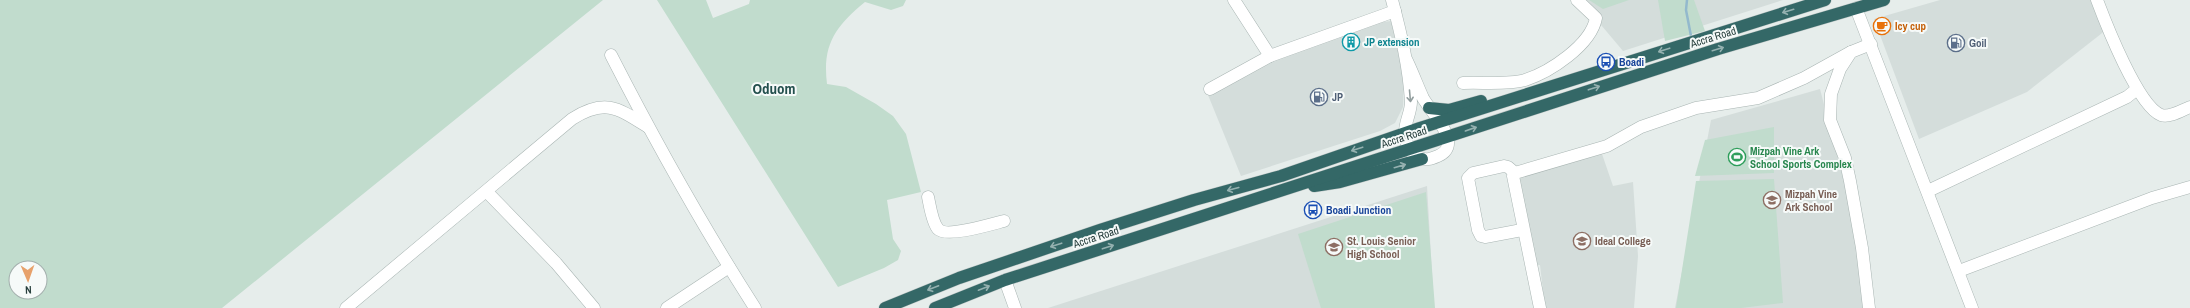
<svg xmlns="http://www.w3.org/2000/svg" width="2190" height="308" viewBox="0 0 2190 308" font-family="'Archivo Narrow',sans-serif">
	<rect width="100%" height="100%" fill="#e6edeb"/>
	<g fill="#d4dddb">
		<polygon points="1580,0 1783,0 1623,51"/>
		<polygon points="1940,0 2094,0 2106,30 2027,92 1919,139 1874,19"/>
		<polygon points="1391,21 1404,78 1403,107 1395,123 1380,131 1241,176 1208,95 1265,62 1368,24"/>
		<polygon points="1820,89 1853,217 1865,308 1675,308 1711,120"/>
		<polygon points="1602,154 1613,186 1633,182 1638,256 1634,308 1545,308 1540,265 1534,266 1515,176"/>
		<polygon points="1427,186 1434,308 1048,308"/>
	</g>
	<g fill="#c1dccd" fill-rule="evenodd">
		<path d="M0 0H603L222 308H0ZM16 268H40V292H16Z"/>
		<path d="M657 0H706L713 18 749 4 750 0H906L903 6 891 10 865 2C836 26 822 44 827 84L846 87 876 104 893 116 906 134 921 192 887 200 893 239 901 251 898 260 884 268 838 287Z"/>
		<polygon points="1589,0 1629,0 1603,9"/>
		<polygon points="1658,0 1694,0 1705,31 1665,41"/>
		<polygon points="1774,127 1774,173 1695,176 1705,140"/>
		<polygon points="1774,179 1783,303 1741,308 1676,308 1696,181"/>
		<polygon points="1426,192 1435,308 1321,308 1298,234"/>
	</g>
	<g fill="none" stroke-linecap="round" stroke-linejoin="round">
		<polyline stroke="#93b9cd" stroke-width="2.5" points="1687,0 1686,10 1691,36"/>
		<defs>
			<g id="minor">
				<polyline points="1234,0 1270,56"/>
				<path d="M1392 0C1401 34 1409 67 1411 102 1411 113 1404 124 1405 134 1406 143 1409 153 1418 157 1425 161 1431 159 1438 156 1465 145 1430 111 1423 98 1417 85 1412 71 1406 59"/>
				<path d="M2097 0C2106 24 2138 106 2161 115 2170 118 2182 110 2190 107"/>
				<polyline points="1856,8 1972,308"/>
				<path d="M611 55C655 141 703 227 755 308"/>
				<path d="M1463 83C1481 82 1508 85 1525 80 1550 72 1591 45 1596 18L1577 0"/>
				<polyline points="1210,89 1270,56 1395,11"/>
				<polyline points="1515,173 1508,167 1504,166 1473,173 1468,178 1478,230 1481,236 1485,237 1522,230"/>
				<polyline points="1928,191 2127,97 2137,89"/>
				<polyline points="487,192 556,263 594,308"/>
				<path d="M928 197C930 206 932 222 938 229 946 238 992 224 1004 221"/>
				<polyline points="1959,271 2152,198 2190,187"/>
				<polyline points="1005,280 1015,308"/>
				<path d="M346 308 572 119C605 98 618 108 648 127"/>
				<polyline points="667,308 729,267"/>
				<polyline points="1540,308 1513,176 1515,173 1607,146 1641,127 1696,108 1758,98 1804,78 1851,52"/>
				<polyline points="1869,308 1862,248 1850,181 1845,158 1830,120 1831,94 1840,69 1851,52 1871,44"/>
			</g>
			<g id="highway">
				<polyline points="1429,108 1449,110 1481,101"/>
				<polyline points="1314,186 1340,182 1422,159"/>
				<polyline points="885,308 959,278 1100,230 1194,200 1281,176 1420,128 1825,0"/>
				<polyline points="935,308 1005,280 1718,49 1884,0"/>
			</g>
		</defs>
		<use href="#minor" stroke="#a9b5b3" stroke-width="13"/>
		<use href="#highway" stroke="#c2c9c8" stroke-width="13"/>
		<use href="#minor" stroke="#fff" stroke-width="12"/>
		<use href="#highway" stroke="#346867" stroke-width="12"/>
	</g>
	<defs><path id="oneway-shaft" d="M-6 0H5M1.5-3L5.5 0L1.5 3" fill="none" stroke-width="1.6" stroke-linecap="round" stroke-linejoin="round"/></defs>
	<g stroke="#95b1b0">
		<use href="#oneway-shaft" transform="translate(1788 11) rotate(163)"/>
		<use href="#oneway-shaft" transform="translate(1718 49) rotate(-17)"/>
		<use href="#oneway-shaft" transform="translate(1664 50) rotate(162)"/>
		<use href="#oneway-shaft" transform="translate(1594 88) rotate(-18)"/>
		<use href="#oneway-shaft" transform="translate(1471 129) rotate(-19)"/>
		<use href="#oneway-shaft" transform="translate(1357 149) rotate(162)"/>
		<use href="#oneway-shaft" transform="translate(1400 166) rotate(-16)"/>
		<use href="#oneway-shaft" transform="translate(1233 189) rotate(165)"/>
		<use href="#oneway-shaft" transform="translate(1056 245) rotate(162)"/>
		<use href="#oneway-shaft" transform="translate(1108 247) rotate(-18)"/>
		<use href="#oneway-shaft" transform="translate(933 288) rotate(159)"/>
		<use href="#oneway-shaft" transform="translate(984 288) rotate(-21)"/>
	</g>
	<use stroke="#929e9e" href="#oneway-shaft" transform="translate(1410 96) rotate(85)"/>
	<defs>
		<symbol id="cafe-ring" viewBox="-11 -11 22 22"><circle r="9.5" fill="#f6faf9" stroke="#e8710a" stroke-width="1.5"/><path d="M-5.5-4.5H6V0H3Q3 3.5 0 3.5H-2.5Q-5.5 3.5-5.5 0ZM3-3.2v2h1.7v-2ZM-6 4.5H4V6H-6Z" fill="#e8710a"/></symbol>
		<symbol id="building-ring" viewBox="-11 -11 22 22"><circle r="9.5" fill="#f6faf9" stroke="#0f9aa8" stroke-width="1.5"/><path d="M-4-6H4V6H1V3H-1V6H-4ZM-2.5-4.3h1.7v1.8h-1.7ZM.8-4.3h1.7v1.8H.8ZM-2.5-1h1.7V.8h-1.7ZM.8-1h1.7V.8H.8Z" fill="#0f9aa8"/></symbol>
		<symbol id="fuel-ring" viewBox="-11 -11 22 22"><circle r="9.5" fill="#f6faf9" stroke="#5c6f8a" stroke-width="1.5"/><path d="M-5.5-6h7V0h2V4h1.3V-2.5L3-4.5l.8-.8L6-3V5H2.5V1h-1V6h-7ZM-4.2-4.7v3.2H.2V-4.7Z" fill="#5c6f8a"/></symbol>
		<symbol id="bus-ring" viewBox="-11 -11 22 22"><circle r="9.5" fill="#f6faf9" stroke="#1a4fb4" stroke-width="1.5"/><path d="M-5-6H5V4H4V6H2V4H-2V6H-4V4H-5ZM-3.5-4V0h7V-4ZM-3.5 1.2v1.5H-2V1.2ZM2 1.2v1.5H3.5V1.2Z" fill="#1a4fb4"/></symbol>
		<symbol id="stadium-ring" viewBox="-11 -11 22 22"><circle r="9.5" fill="#f6faf9" stroke="#2e9e5b" stroke-width="1.5"/><path d="M0-5a6.5 5 0 1 0 0 10a6.5 5 0 1 0 0-10ZM-3.5-1.8h7v3.6h-7Z" fill="#2e9e5b"/></symbol>
		<symbol id="school-ring" viewBox="-11 -11 22 22"><circle r="9.5" fill="#f6faf9" stroke="#8d6e63" stroke-width="1.5"/><path d="M0-5L7-2L0 1L-7-2ZM-4 1L0 2.5L4 1V4Q0 6-4 4Z" fill="#8d6e63"/></symbol>
	</defs>
	<g fill-rule="evenodd">
		<use href="#cafe-ring" x="1872" y="16" width="20" height="20"/>
		<use href="#building-ring" x="1341" y="32" width="20" height="20"/>
		<use href="#fuel-ring" x="1946" y="33" width="20" height="20"/>
		<use href="#bus-ring" x="1596" y="52" width="20" height="20"/>
		<use href="#fuel-ring" x="1309" y="87" width="20" height="20"/>
		<use href="#stadium-ring" x="1727" y="147" width="20" height="20"/>
		<use href="#school-ring" x="1762" y="190" width="20" height="20"/>
		<use href="#bus-ring" x="1303" y="200" width="20" height="20"/>
		<use href="#school-ring" x="1572" y="231" width="20" height="20"/>
		<use href="#school-ring" x="1324" y="237" width="20" height="20"/>
	</g>
	<g text-anchor="middle" dominant-baseline="central" stroke-width="4" stroke-linejoin="round" paint-order="stroke">
		<g font-size="11" font-weight="bold" fill="#c56008" stroke="#f6faf9" text-anchor="start">
			<text x="1895" y="26">Icy cup</text>
		</g>
		<g font-size="11" fill="#263e3c" stroke="#f6faf9">
			<text transform="translate(1713 37) rotate(-17)">Accra Road</text>
			<text transform="translate(1404 137) rotate(-18)">Accra Road</text>
			<text transform="translate(1096 237) rotate(-18)">Accra Road</text>
		</g>
		<g font-size="11" font-weight="bold" fill="#0d838f" stroke="#f6faf9" text-anchor="start">
			<text x="1364" y="42">JP extension</text>
		</g>
		<g font-size="11" font-weight="bold" fill="#4e5e75" stroke="#f6faf9" text-anchor="start">
			<text x="1969" y="43">Goil</text>
			<text x="1332" y="97">JP</text>
		</g>
		<g font-size="11" font-weight="bold" fill="#164399" stroke="#f6faf9" text-anchor="start">
			<text x="1619" y="62">Boadi</text>
			<text x="1326" y="210">Boadi Junction</text>
		</g>
		<g font-size="11" font-weight="bold" fill="#27864d" stroke="#f6faf9" text-anchor="start">
			<text x="1750" y="151">Mizpah Vine Ark<tspan x="1750" dy="13">School Sports Complex</tspan></text>
		</g>
		<g font-size="11" font-weight="bold" fill="#785e54" stroke="#f6faf9" text-anchor="start">
			<text x="1785" y="194">Mizpah Vine<tspan x="1785" dy="13">Ark School</tspan></text>
			<text x="1347" y="241">St. Louis Senior<tspan x="1347" dy="13">High School</tspan></text>
			<text x="1595" y="241">Ideal College</text>
		</g>
		<g font-size="15" font-weight="bold" fill="#234f4d" stroke="#f6faf9">
			<text x="774" y="88">Oduom</text>
		</g>
	</g>
	<g transform="translate(28 280) rotate(178)"><circle r="19" fill="#f6faf9" stroke="#a3afad"/>
	<path d="M0-3L7 15L0 10L-7 15Z" fill="#e7a16b"/>
	<text y="-6" font-size="11" font-weight="bold" text-anchor="middle" fill="#263e3c">N</text>
	</g>
</svg>
